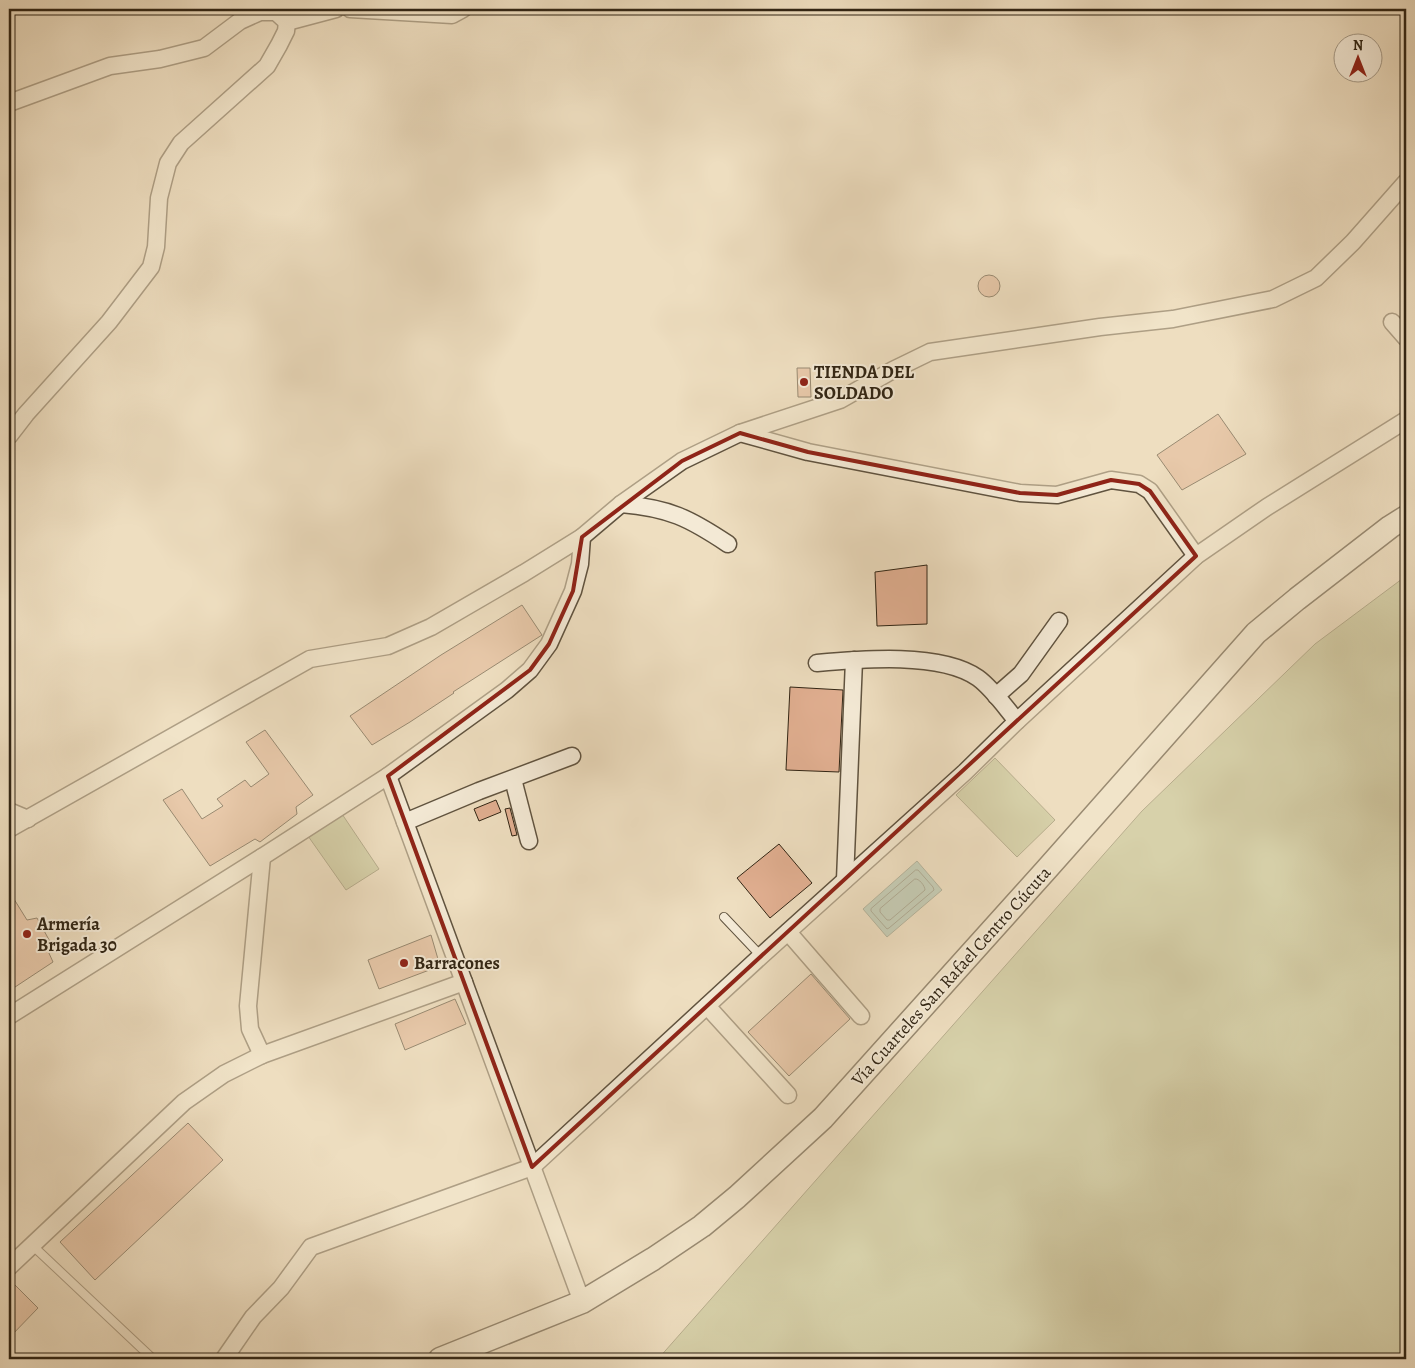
<svg xmlns="http://www.w3.org/2000/svg" width="1415" height="1368" viewBox="0 0 1415 1368" font-family="Alegreya,serif">
	<rect width="100%" height="100%" fill="#eedec0"/>
	<filter id="stains"><feTurbulence type="fractalNoise" baseFrequency=".004" numOctaves="4"/><feColorMatrix values="0 0 0 0 .2 0 0 0 0 .09 0 0 0 0 .02 0 0 0 .5 -.17"/></filter>
	<radialGradient id="worn" r=".72"><stop offset=".6" stop-color="#630" stop-opacity="0"/><stop offset="1" stop-color="#630" stop-opacity=".3"/></radialGradient>
	<g fill="#bbc191" stroke="#767352">
		<polygon points="1406,576 1406,1359 658,1359 1142,811 1315,644"/>
		<polygon points="995,758 1055,820 1017,857 956,795"/>
		<polygon points="342,814 379,869 346,890 308,836"/>
	</g>
	<polygon fill="#9abcaf" stroke="#708071" points="917,861 942,890 887,937 863,909"/>
	<g fill="none" stroke-linecap="round" stroke-linejoin="round">
		<g stroke="#667062" stroke-width="1">
			<polygon points="916,870 918,870 933,887 934,890 889,928 887,929 871,911 871,909"/>
			<path d="M915 879C919 878 925 886 925 890L890 920H887L880 912V909Z"/>
		</g>
	</g>
	<g fill="#e1af91" stroke="#312514">
		<circle cx="989" cy="286" r="11"/>
		<polygon points="797,368 810,368 811,397 798,397"/>
		<polygon points="1218,414 1246,454 1182,490 1157,455"/>
		<polygon points="927,565 927,624 877,626 875,572"/>
		<polygon points="522,605 542,635 453,692 454,693 410,722 372,745 350,716 441,655"/>
		<polygon points="790,687 843,690 839,772 786,770"/>
		<polygon points="265,730 313,795 296,807 297,814 260,842 255,839 210,866 163,800 182,789 202,819 223,806 217,799 245,780 251,787 269,774 246,742"/>
		<polygon points="496,800 501,812 479,821 474,809"/>
		<polygon points="510,808 517,835 512,836 505,809"/>
		<polygon points="779,844 812,883 770,918 737,878"/>
		<polygon points="9,891 27,920 37,918 53,947 48,951 53,962 9,991"/>
		<polygon points="431,935 440,966 379,989 368,960"/>
		<polygon points="811,974 850,1019 789,1076 748,1032"/>
		<polygon points="455,999 466,1024 405,1050 395,1024"/>
		<polygon points="188,1123 223,1160 95,1280 60,1242"/>
		<polygon points="15,1285 38,1308 9,1338 9,1292"/>
	</g>
	<g fill="none" stroke-linecap="round" stroke-linejoin="round">
		<defs>
			<g id="lane">
				<polyline points="724,917 761,956"/>
				<polyline points="32,1245 153,1359"/>
			</g>
			<g id="street">
				<polyline points="350,9 452,15 463,9"/>
				<polyline points="287,22 336,9"/>
				<polyline points="9,103 110,66 160,59 204,48 240,21 260,12 276,12 287,22"/>
				<polyline points="1392,322 1406,338"/>
				<polyline points="740,433 808,452 1020,493 1057,495 1111,480 1139,484 1150,491 1196,556"/>
				<polyline points="9,436 26,414 109,322 151,267 156,247 159,198 168,163 181,143 267,66 279,45 286,31 287,22"/>
				<path d="M621 504C669 508 689 518 728 544"/>
				<path d="M817 663C862 659 941 652 978 678 993 689 1005 707 1017 721"/>
				<polyline points="996,696 1021,674 1059,621"/>
				<polyline points="388,776 582,1302"/>
				<polyline points="513,779 529,841"/>
				<polyline points="9,811 28,819"/>
				<polyline points="405,822 479,791 572,756"/>
				<polyline points="9,829 310,659 388,646 431,627 524,573 582,537 621,504 682,461 740,433 840,400 893,370 930,352 1100,327 1173,319 1273,299 1316,278 1353,242 1406,182"/>
				<polyline points="845,880 854,660"/>
				<polyline points="788,932 861,1016"/>
				<polyline points="707,1006 788,1095"/>
				<polyline points="9,1016 262,857 388,776 507,690 530,670 549,644 573,591 580,564 582,537"/>
				<polyline points="262,1055 250,1029 248,1006 262,857"/>
				<polyline points="9,1267 184,1102 224,1074 262,1055 464,982"/>
				<polyline points="224,1359 253,1317 281,1288 311,1247 532,1167 761,956 965,772 1017,721 1196,556 1267,507 1406,420"/>
			</g>
			<polyline id="secondary" points="440,1359 582,1302 653,1259 702,1226 737,1197 823,1118 1046,870 1256,633 1297,599 1390,527 1406,517"/>
		</defs>
		<use href="#lane" stroke="#60533f" stroke-width="10"/>
		<use href="#street" stroke="#60533f" stroke-width="19"/>
		<use href="#secondary" stroke="#312514" stroke-width="25"/>
		<use href="#lane" stroke="#f4ead6" stroke-width="8"/>
		<use href="#street" stroke="#f4ead6" stroke-width="16"/>
		<use href="#secondary" stroke="#f4ead6" stroke-width="22"/>
	</g>
	<path d="M0 0H1415V1368H0ZM740 433 808 452 1020 493 1057 495 1111 480 1139 484 1150 491 1196 556 532 1167 388 776 530 670 549 644 573 591 582 537 682 461Z" fill="#eedec0" fill-opacity=".55" fill-rule="evenodd"/>
	<path fill="none" stroke="#8f2418" stroke-width="4" stroke-linejoin="round" d="M740 433 808 452 1020 493 1057 495 1111 480 1139 484 1150 491 1196 556 532 1167 388 776 530 670 549 644 573 591 582 537 682 461Z"/>
	<g fill="#8f2418" stroke="#f4ead6" stroke-width="2">
		<circle cx="804" cy="382" r="5"/>
		<circle cx="27" cy="934" r="5"/>
		<circle cx="404" cy="963" r="5"/>
	</g>
	<g text-anchor="middle" dominant-baseline="central" stroke-width="4" stroke-linejoin="round" paint-order="stroke">
		<g font-size="18" font-weight="bold" fill="#312514" stroke="#f4ead6" text-anchor="start">
			<text x="814" y="372">TIENDA DEL<tspan x="814" dy="21">SOLDADO</tspan></text>
			<text x="37" y="924">Armería<tspan x="37" dy="21">Brigada 30</tspan></text>
			<text x="414" y="963">Barracones</text>
		</g>
		<g font-size="18" fill="#312514" stroke="#f4ead6">
			<text transform="translate(951 976) rotate(-48)">Vía Cuarteles San Rafael Centro Cúcuta</text>
		</g>
	</g>
	<rect width="1415" height="1368" fill="none" stroke="#eedec0" stroke-width="30"/>
	<rect x="10" y="10" width="1395" height="1348" fill="none" stroke="#312514" stroke-width="2.5"/>
	<rect x="15" y="15" width="1385" height="1338" fill="none" stroke="#312514"/>
	<g transform="translate(1358 58)"><circle r="24" fill="#f4ead6" stroke="#a69b88"/>
	<path d="M0-4L9 19L0 12L-9 19Z" fill="#8f2418"/>
	<text y="-8" font-size="14" font-weight="bold" text-anchor="middle" fill="#312514">N</text>
	</g>
	<rect width="100%" height="100%" filter="url(#stains)"/>
	<rect width="100%" height="100%" fill="url(#worn)"/>
</svg>
